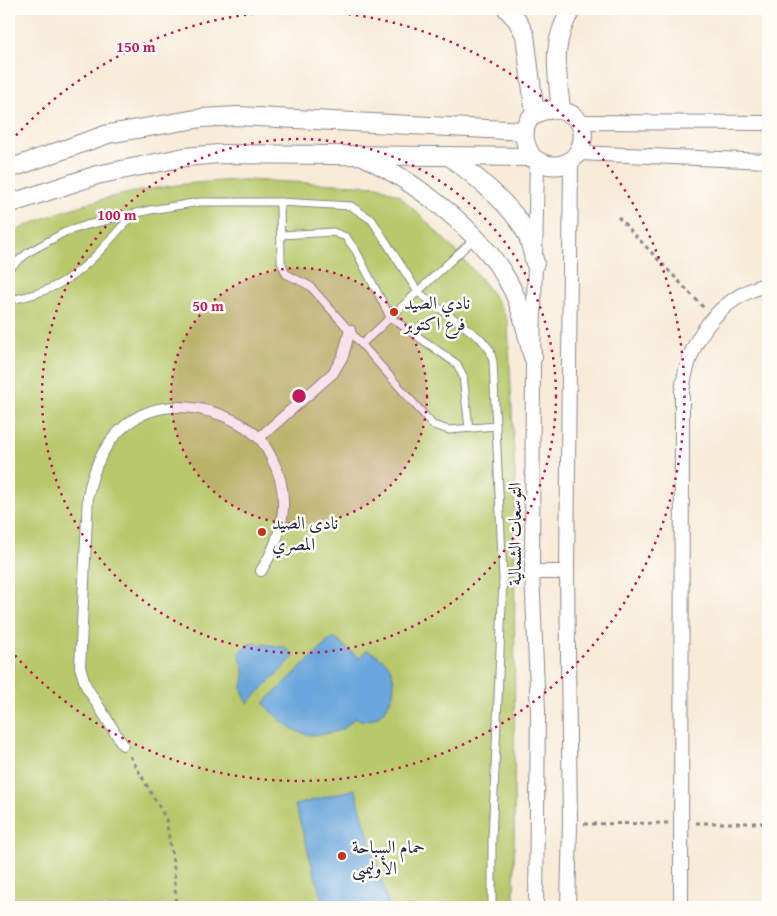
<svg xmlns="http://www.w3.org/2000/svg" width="777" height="916" viewBox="0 0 777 916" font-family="'Gentium Book Plus',Amiri,serif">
	<rect width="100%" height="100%" fill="#fdfcf7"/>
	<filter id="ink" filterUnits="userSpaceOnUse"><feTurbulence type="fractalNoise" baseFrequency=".02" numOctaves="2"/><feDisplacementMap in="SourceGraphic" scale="10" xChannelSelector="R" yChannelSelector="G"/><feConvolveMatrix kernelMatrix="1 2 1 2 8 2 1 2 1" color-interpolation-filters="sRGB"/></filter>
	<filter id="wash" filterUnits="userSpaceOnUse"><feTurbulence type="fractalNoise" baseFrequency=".0096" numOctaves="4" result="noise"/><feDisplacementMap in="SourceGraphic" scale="20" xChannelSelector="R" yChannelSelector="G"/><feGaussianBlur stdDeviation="1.12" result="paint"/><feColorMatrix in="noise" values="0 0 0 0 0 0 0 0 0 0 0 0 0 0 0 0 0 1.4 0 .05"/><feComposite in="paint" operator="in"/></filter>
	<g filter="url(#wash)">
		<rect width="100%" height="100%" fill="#f8ebd8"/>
		<path fill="#b8c86a" stroke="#6d7552" d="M245 180 378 186 399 195C427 223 500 289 508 324L515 476 514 907H9V234C82 198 164 182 245 180Z"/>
		<g fill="#69a6db" stroke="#46648b">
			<path d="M333 637 359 658 367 650C374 654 382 657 387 663 405 685 385 731 354 718 344 731 339 731 324 734 297 739 281 722 264 703Z"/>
			<path d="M256 643 284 647 295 656 248 703C236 684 247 683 243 667 242 661 239 659 240 651L248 644Z"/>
			<polygon points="355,789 389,907 324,907 295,805"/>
		</g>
	</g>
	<g filter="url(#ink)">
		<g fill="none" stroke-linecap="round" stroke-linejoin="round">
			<defs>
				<g id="service">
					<polyline points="280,202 281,262 286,274 310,286 433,425 449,430 496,426"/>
					<polyline points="281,235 333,232 346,237 356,251 390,317 457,364 463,376 469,428"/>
					<polyline points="9,268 29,252 65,232 87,225 150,210 200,202 280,202 351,206 372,220 418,292 481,339 490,350 493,362 503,579 492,840 492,907"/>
					<path d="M9 300C72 290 92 260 132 215"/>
					<polyline points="362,344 475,238"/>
				</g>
				<g id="pedestrian">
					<polyline points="259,438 333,373 343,356 350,330"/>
					<path d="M123 745 86 686 80 667 88 496C99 437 137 398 199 409 220 413 242 422 258 437 264 442 268 451 272 459 292 496 283 537 261 571"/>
				</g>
				<g id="minor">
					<polyline points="578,122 768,123"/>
					<polyline points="578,153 768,161"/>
					<polyline points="532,572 567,572"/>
					<polyline points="536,907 538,711 532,572 533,357 537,161"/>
					<polyline points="568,907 570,824 567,572 571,160"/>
					<path d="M681 907 682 391C689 339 717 299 768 284"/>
				</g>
				<g id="tertiary">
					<polyline points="507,9 517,20 525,35 535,115"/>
					<path d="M561 109C557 72 550 42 572 9"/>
					<path d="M449 156C473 174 513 206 526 233 531 242 532 253 535 263"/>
					<path d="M365 157C420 185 486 234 513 291 523 311 527 336 533 357"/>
					<polyline points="9,169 108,134 202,118 238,116 525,131"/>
					<path d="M9 204 97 175 185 157 219 154 532 157C548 170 572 169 580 148 601 95 496 96 532 157"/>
				</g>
			</defs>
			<use href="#service" stroke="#8d868a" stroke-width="9"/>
			<use href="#pedestrian" stroke="#8d868a" stroke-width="12"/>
			<use href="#minor" stroke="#8d868a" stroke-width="16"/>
			<use href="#tertiary" stroke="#8d868a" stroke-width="20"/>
			<g stroke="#8d868a" stroke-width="3" stroke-dasharray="4 4" stroke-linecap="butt">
				<polyline points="618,217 704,308"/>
				<polyline points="130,756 166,819 174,868 176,907"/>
				<polyline points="696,823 768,823"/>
				<polyline points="584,824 668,823"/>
			</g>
			<use href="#service" stroke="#fff" stroke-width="7"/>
			<use href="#pedestrian" stroke="#fff" stroke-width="10"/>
			<use href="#minor" stroke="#fff" stroke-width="14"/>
			<use href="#tertiary" stroke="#fff" stroke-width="18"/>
		</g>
	</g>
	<circle cx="299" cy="396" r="128" fill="#c2185b" fill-opacity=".12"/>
	<g fill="none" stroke="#c2185b" stroke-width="2.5" stroke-dasharray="2.5 5">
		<circle cx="299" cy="396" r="128"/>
		<circle cx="299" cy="396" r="257"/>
		<path d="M11 141A385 385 0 1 1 11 651"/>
	</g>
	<g fill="#c8321e" stroke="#fdfcf7" stroke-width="2">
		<circle cx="394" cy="312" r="5"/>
		<circle cx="262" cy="532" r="5"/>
		<circle cx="342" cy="856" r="5"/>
	</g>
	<g text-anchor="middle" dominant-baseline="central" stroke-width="5" stroke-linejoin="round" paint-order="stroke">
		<g font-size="18" fill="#22223b" stroke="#fdfcf7" text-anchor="start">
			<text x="404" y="302">نادي الصيد<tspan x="404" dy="21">فرع اكتوبر</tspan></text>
			<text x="272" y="522">نادى الصيد<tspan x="272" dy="21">المصري</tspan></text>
			<text x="352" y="846">حمام السباحة<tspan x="352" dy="21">الأوليمبى</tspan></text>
		</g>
		<g font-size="18" fill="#22223b" stroke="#fdfcf7">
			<text transform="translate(514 534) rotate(-90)">التوسعات الشمالية</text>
		</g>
	</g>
	<circle cx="299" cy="396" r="8" fill="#c2185b" stroke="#fdfcf7" stroke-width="2.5"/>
	<g font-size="15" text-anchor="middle" font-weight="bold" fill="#c2185b" stroke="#fdfcf7" stroke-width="5" stroke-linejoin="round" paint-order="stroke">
		<text x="136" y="52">150 m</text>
		<text x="117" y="220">100 m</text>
		<text x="208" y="311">50 m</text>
	</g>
	<rect width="777" height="916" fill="none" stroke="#fdfcf7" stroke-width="30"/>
</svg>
